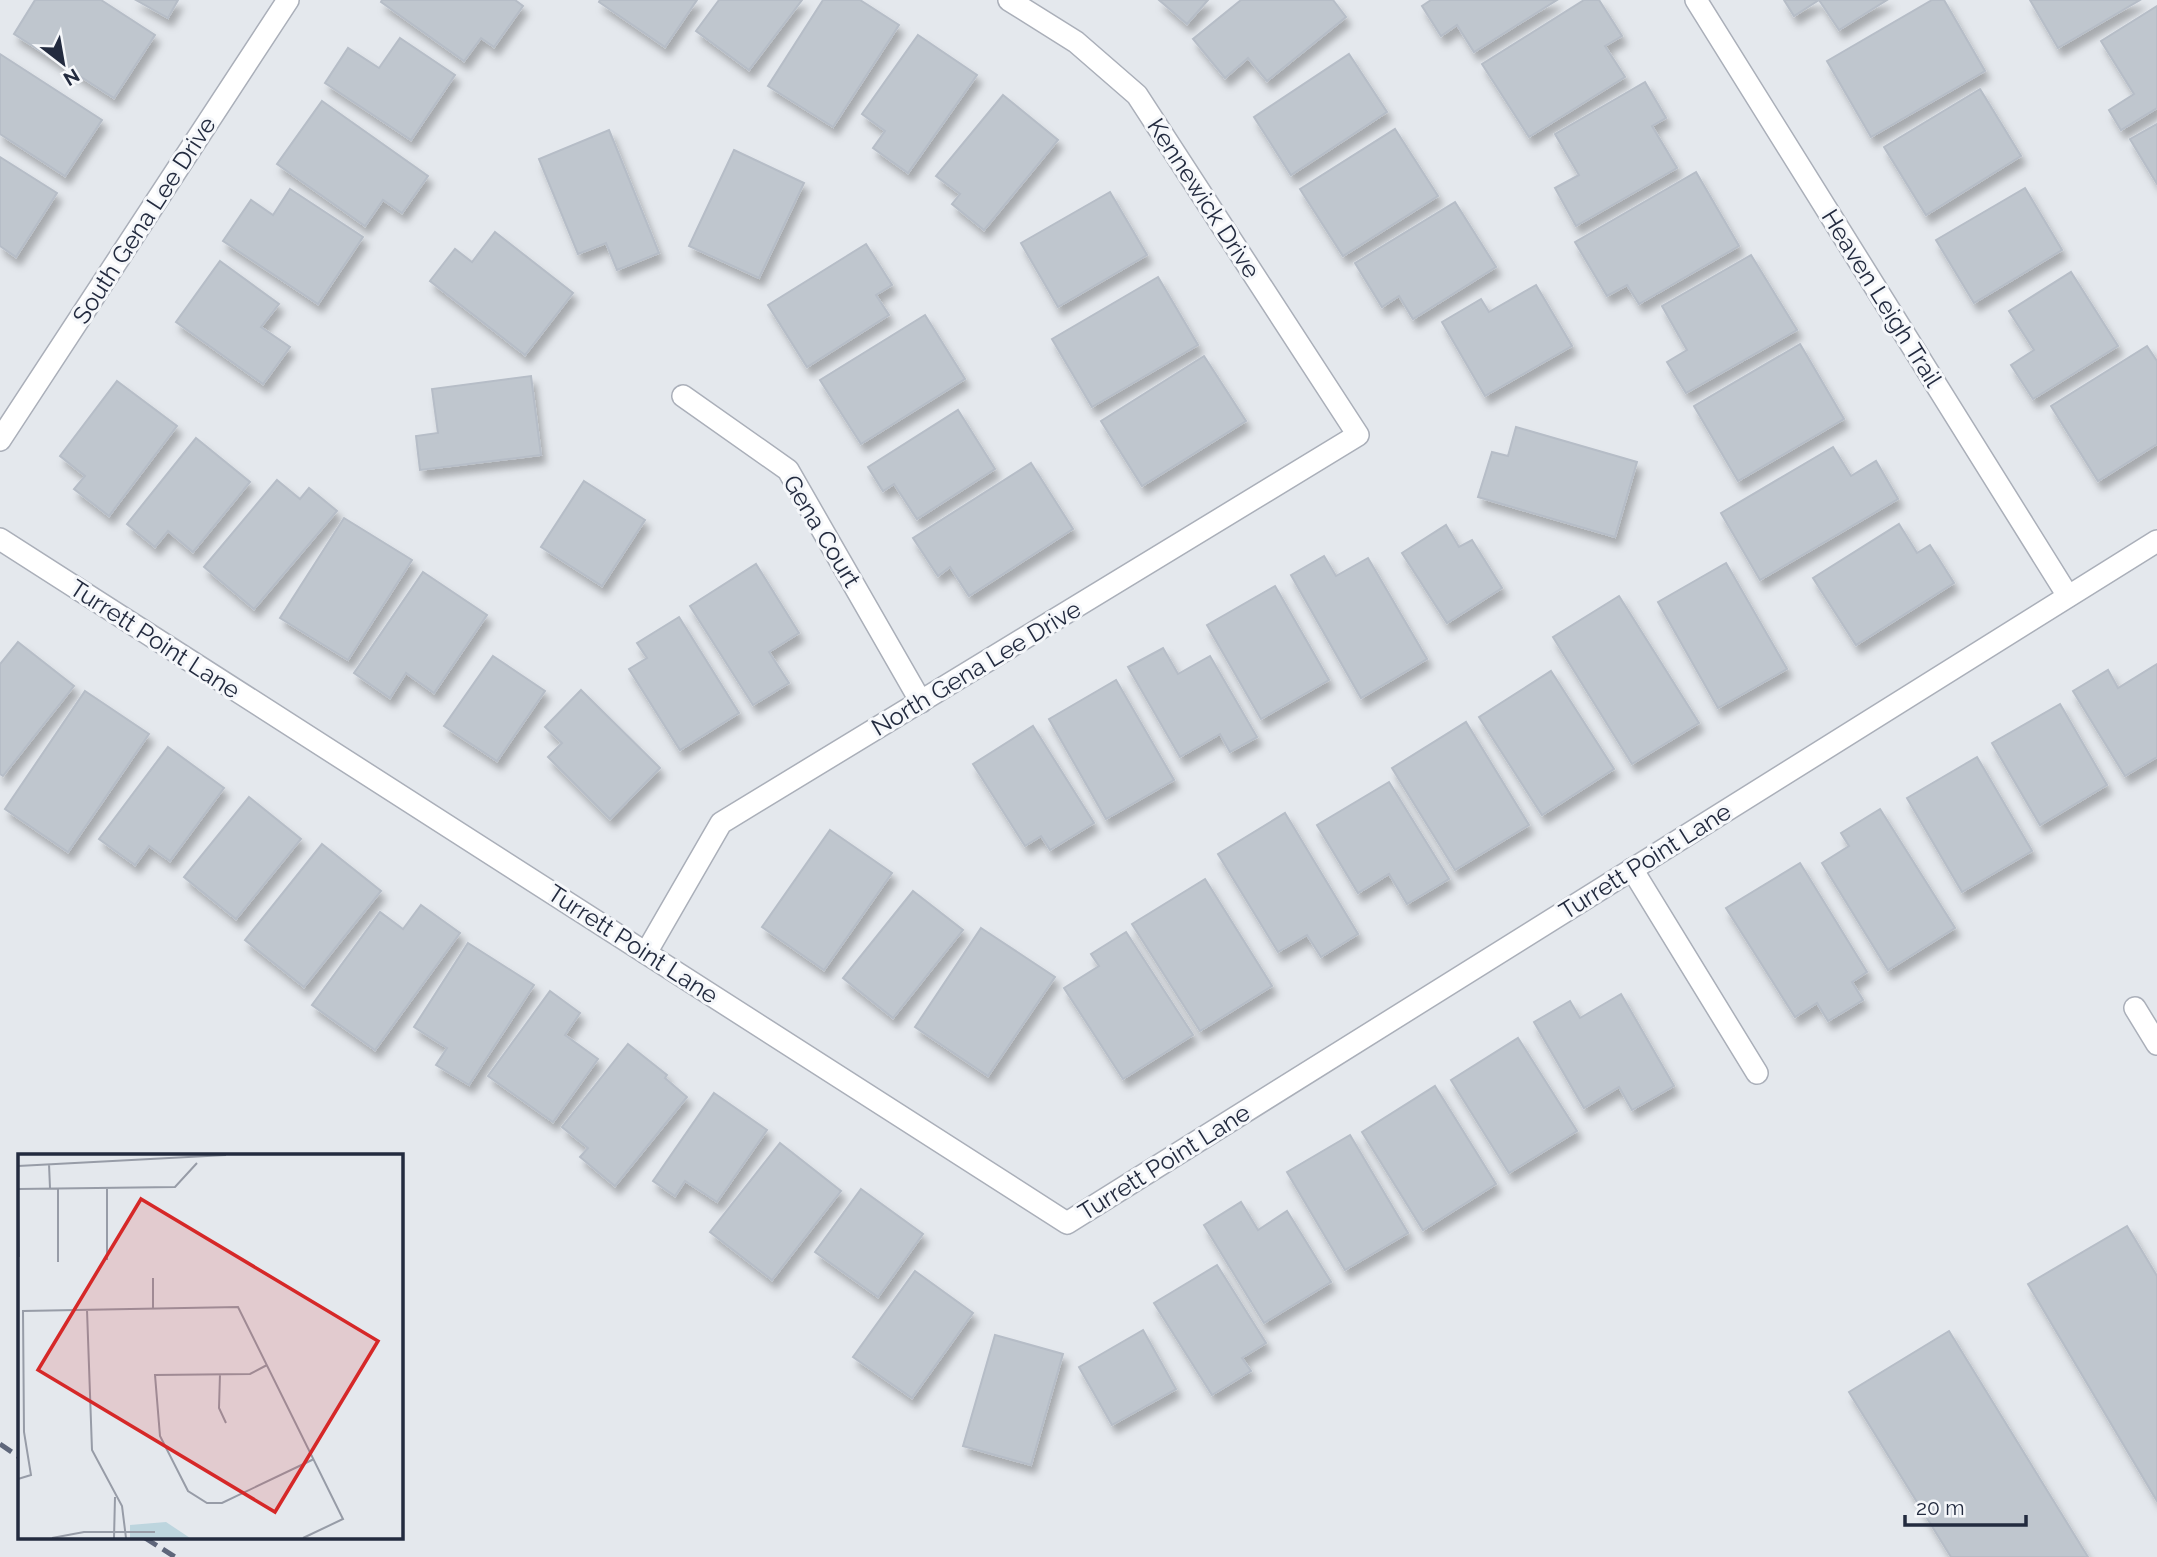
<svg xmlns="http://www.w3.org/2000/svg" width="2157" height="1557" viewBox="0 0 2157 1557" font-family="Raleway,sans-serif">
	<defs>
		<filter id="shadow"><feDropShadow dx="4.5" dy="8" stdDeviation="3.5" flood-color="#0004"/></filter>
	</defs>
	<rect width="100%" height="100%" fill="#e4e8ed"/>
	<g fill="#bfc6ce" stroke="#b6bdc7" stroke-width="2" filter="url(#shadow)">
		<polygon points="35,0 101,0 155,35 114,98 14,34"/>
		<polygon points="136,0 178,0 168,18"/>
		<polygon points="382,0 515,0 523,6 494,47 481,38 464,61 381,2"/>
		<polygon points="600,0 697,0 665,47 599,2"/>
		<polygon points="719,0 802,0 749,70 696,31"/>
		<polygon points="823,0 860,0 899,25 833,127 768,86"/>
		<polygon points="1159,0 1208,0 1187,24"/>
		<polygon points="1241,0 1333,0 1346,17 1267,81 1248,58 1225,78 1193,39"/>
		<polygon points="1431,0 1557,0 1474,52 1457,25 1441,36 1422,6"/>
		<polygon points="1584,0 1599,0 1622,36 1605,46 1625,77 1529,137 1482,64"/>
		<polygon points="1784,0 1887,0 1839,30 1819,0 1794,16"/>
		<polygon points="1932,0 1944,0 1985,71 1871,137 1827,61"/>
		<polygon points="2030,0 2140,0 2058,48"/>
		<polygon points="2157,6 2157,108 2121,130 2109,110 2134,94 2101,41"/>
		<polygon points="918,35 977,75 908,173 873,148 885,131 862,114"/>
		<polygon points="400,38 455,75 411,140 325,83 348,48 379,68"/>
		<polygon points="0,54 102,120 65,176 0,134"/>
		<polygon points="1349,54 1387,112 1291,175 1254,117"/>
		<polygon points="1645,82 1666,118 1652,126 1677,168 1576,226 1555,188 1579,175 1555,134"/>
		<polygon points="1980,89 2021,156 1926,215 1884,147"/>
		<polygon points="1003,95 1058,140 984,230 952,204 960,194 936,176"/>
		<polygon points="322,101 428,176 402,213 383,200 365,226 277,164"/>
		<polygon points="2157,124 2157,184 2130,139"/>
		<polygon points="1395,129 1438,196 1343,256 1300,189"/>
		<polygon points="609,130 659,253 617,270 606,243 578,254 539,159"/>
		<polygon points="734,150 804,183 759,278 689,246"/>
		<polygon points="0,157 57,193 16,257 0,246"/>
		<polygon points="1696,172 1739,246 1639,304 1627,285 1607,296 1575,242"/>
		<polygon points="2025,188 2062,250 1974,303 1936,240"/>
		<polygon points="290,189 363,237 318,304 223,241 251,200 273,215"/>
		<polygon points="1110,192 1147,255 1058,307 1021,243"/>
		<polygon points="1455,202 1496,267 1413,319 1399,296 1382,307 1355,263"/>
		<polygon points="495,232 573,293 525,355 430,281 455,249 472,262"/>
		<polygon points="866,244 892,285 876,295 889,315 807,367 768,305"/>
		<polygon points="1751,255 1797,330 1686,393 1667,362 1687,350 1662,306"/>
		<polygon points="220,261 279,304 261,327 290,347 263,384 176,322"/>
		<polygon points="2071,272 2118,346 2033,399 2011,365 2034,350 2009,311"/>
		<polygon points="1158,277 1198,345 1092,407 1052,339"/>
		<polygon points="1536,285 1572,346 1485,396 1442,322 1481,299 1489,312"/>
		<polygon points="925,315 965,379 861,444 820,380"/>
		<polygon points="1800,344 1844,419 1738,481 1694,406"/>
		<polygon points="2147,346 2157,361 2157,444 2098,481 2051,406"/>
		<polygon points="1204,356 1246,421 1142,486 1101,421"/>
		<polygon points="531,376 541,455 420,470 416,436 438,433 432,389"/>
		<polygon points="117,381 177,426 109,516 74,489 85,476 60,456"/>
		<polygon points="958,410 995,469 917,519 894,484 883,491 868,467"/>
		<polygon points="1516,427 1637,462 1615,537 1478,497 1492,452 1508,456"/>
		<polygon points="196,438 250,482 193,552 168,531 155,547 127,524"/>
		<polygon points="1833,447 1851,476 1876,461 1898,499 1760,580 1721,513"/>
		<polygon points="1031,463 1073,529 969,596 950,567 938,576 913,538"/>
		<polygon points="277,480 300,499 309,488 337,511 254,609 204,567"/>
		<polygon points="584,481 645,520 602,586 541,547"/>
		<polygon points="344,518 412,560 348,660 280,618"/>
		<polygon points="1899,524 1917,553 1930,545 1954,583 1856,645 1813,578"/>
		<polygon points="1446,525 1459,547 1472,540 1502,588 1447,623 1402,553"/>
		<polygon points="1324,556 1336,576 1368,558 1427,659 1361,698 1291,575"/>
		<polygon points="1726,563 1787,669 1718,708 1658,602"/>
		<polygon points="756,564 799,633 769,652 789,683 753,705 690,606"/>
		<polygon points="423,572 487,615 434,693 406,673 390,698 354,673"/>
		<polygon points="1275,586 1329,680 1261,719 1207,625"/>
		<polygon points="1619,596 1699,723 1632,764 1553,637"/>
		<polygon points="679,617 739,713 680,750 629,669 647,658 637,643"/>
		<polygon points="18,642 74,686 3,776 0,774 0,664"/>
		<polygon points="1163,648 1178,674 1210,656 1257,737 1230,752 1220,734 1180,757 1128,667"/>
		<polygon points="493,656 545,691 497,761 444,726"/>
		<polygon points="2157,664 2157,757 2125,776 2073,691 2108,670 2118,688"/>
		<polygon points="1551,671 1614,769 1542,815 1479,717"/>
		<polygon points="1116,680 1174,780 1106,819 1049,719"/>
		<polygon points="581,690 660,768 610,819 548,757 562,743 545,727"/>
		<polygon points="85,691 149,734 68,852 5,809"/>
		<polygon points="2060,704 2107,785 2040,825 1992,743"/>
		<polygon points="1466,722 1529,825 1455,870 1392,768"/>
		<polygon points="1033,726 1094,823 1050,850 1041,836 1025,846 973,764"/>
		<polygon points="168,747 224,788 170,861 149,846 135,865 99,839"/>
		<polygon points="1977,757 2032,851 1962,892 1907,798"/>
		<polygon points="1389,782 1449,879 1407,904 1389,874 1358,893 1317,825"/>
		<polygon points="249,797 301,839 236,919 184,877"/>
		<polygon points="1880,809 1955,928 1888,970 1822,863 1849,846 1841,833"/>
		<polygon points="1285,813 1358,934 1321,957 1307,935 1278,952 1218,854"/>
		<polygon points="830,830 892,873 824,970 762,927"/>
		<polygon points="322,844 381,891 304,987 245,940"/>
		<polygon points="1800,863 1867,972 1852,982 1863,1000 1828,1021 1817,1003 1795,1017 1726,908"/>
		<polygon points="1205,879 1272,986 1200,1031 1132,924"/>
		<polygon points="913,891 963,930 893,1018 843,978"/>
		<polygon points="421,905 460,933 375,1050 312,1005 380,912 403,929"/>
		<polygon points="981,928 1055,977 988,1076 915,1027"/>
		<polygon points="1126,932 1193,1035 1123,1079 1064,988 1099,966 1091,954"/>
		<polygon points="468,943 534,985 469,1085 436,1065 447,1048 414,1027"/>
		<polygon points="550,991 580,1013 565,1035 598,1059 553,1122 488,1076"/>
		<polygon points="1621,994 1674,1086 1632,1110 1619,1087 1584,1108 1534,1022 1570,1001 1580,1018"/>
		<polygon points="1518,1038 1577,1131 1509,1173 1451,1080"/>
		<polygon points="628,1044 667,1075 665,1078 687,1097 615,1186 580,1157 588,1148 562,1127"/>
		<polygon points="1435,1086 1496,1184 1423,1230 1362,1132"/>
		<polygon points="714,1093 767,1130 717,1202 685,1181 675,1196 653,1181"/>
		<polygon points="1350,1135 1408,1233 1345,1270 1287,1172"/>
		<polygon points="780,1143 841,1191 772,1280 710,1232"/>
		<polygon points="861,1189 923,1234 878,1297 815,1252"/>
		<polygon points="1241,1202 1258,1230 1287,1211 1331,1282 1264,1323 1204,1225"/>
		<polygon points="2127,1226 2157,1276 2157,1501 2028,1284"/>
		<polygon points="1217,1265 1266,1343 1242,1358 1251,1371 1212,1395 1154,1303"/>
		<polygon points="915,1271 973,1313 912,1398 853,1357"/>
		<polygon points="1143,1330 1176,1389 1112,1425 1079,1367"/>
		<polygon points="1949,1331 2088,1557 1951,1557 1849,1392"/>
		<polygon points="995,1335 1063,1354 1031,1465 963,1446"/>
	</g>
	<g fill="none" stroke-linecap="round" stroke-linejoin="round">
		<defs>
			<g id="minor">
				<polyline points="1696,0 2068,596"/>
				<polyline points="683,396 788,470 921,702"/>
				<polyline points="0,440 288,0"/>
				<polyline points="0,539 1067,1223 2157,541"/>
				<polyline points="1632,869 1757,1073"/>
				<polyline points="646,953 721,823 1358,435 1137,95 1076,42 1009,0"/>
				<polyline points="2135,1008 2157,1044"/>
			</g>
		</defs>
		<use href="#minor" stroke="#aaafb9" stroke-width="24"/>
		<use href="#minor" stroke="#fff" stroke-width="21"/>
		<g stroke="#5e667a" stroke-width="5" stroke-dasharray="14 7" stroke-linecap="butt">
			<polyline points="0,1444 19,1457"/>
			<polyline points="145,1538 175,1557"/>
		</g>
	</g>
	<g text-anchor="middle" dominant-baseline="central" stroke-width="6" stroke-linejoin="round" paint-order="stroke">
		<g font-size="24" fill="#232b3f" stroke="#f5f7fa">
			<text transform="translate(1204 198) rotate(57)">Kennewick Drive</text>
			<text transform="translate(144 220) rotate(-57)">South Gena Lee Drive</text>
			<text transform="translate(1882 298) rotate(58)">Heaven Leigh Trail</text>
			<text transform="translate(822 531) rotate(59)">Gena Court</text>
			<text transform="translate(155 639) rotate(33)">Turrett Point Lane</text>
			<text transform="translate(976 668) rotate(-31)">North Gena Lee Drive</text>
			<text transform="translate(1645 861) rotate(-32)">Turrett Point Lane</text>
			<text transform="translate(633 944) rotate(33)">Turrett Point Lane</text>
			<text transform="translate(1164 1162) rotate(-32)">Turrett Point Lane</text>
		</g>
	</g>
	<g transform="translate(18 1154)">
		<rect width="385" height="385" fill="#e4e8ed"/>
		<path d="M148 368 172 384H112V371Z" fill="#bdd5de"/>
		<path fill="none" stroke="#979ca7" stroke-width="2" d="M31 10 32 34M0 12 208 1M40 34V108M89 34V106M0 35 157 33 179 9M0 42 1 103M135 124V155M69 156 74 296 104 352 108 384M249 211 232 220 137 221 142 282 170 337 189 349H204L296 305M202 220 201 254 208 269M0 325 13 321 6 278 5 157 220 153 325 365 285 384M34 384 66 378H137M96 384 97 343"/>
		<path fill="#d62828" fill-opacity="0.15" stroke="#d62828" stroke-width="3.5" d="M123 45 360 187 257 358 20 216Z"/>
		<rect width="385" height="385" fill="none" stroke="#232b3f" stroke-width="3.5"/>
	</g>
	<g transform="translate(63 63) rotate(149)" stroke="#f5f7fa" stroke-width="5" paint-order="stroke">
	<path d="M0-5L12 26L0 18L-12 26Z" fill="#232b3f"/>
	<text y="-10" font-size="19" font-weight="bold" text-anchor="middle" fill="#232b3f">N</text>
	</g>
	<path d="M1905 1515v10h121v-10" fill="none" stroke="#232b3f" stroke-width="3.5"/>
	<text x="1916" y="1515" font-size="21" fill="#232b3f" stroke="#f5f7fa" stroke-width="5" paint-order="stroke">20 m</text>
</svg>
